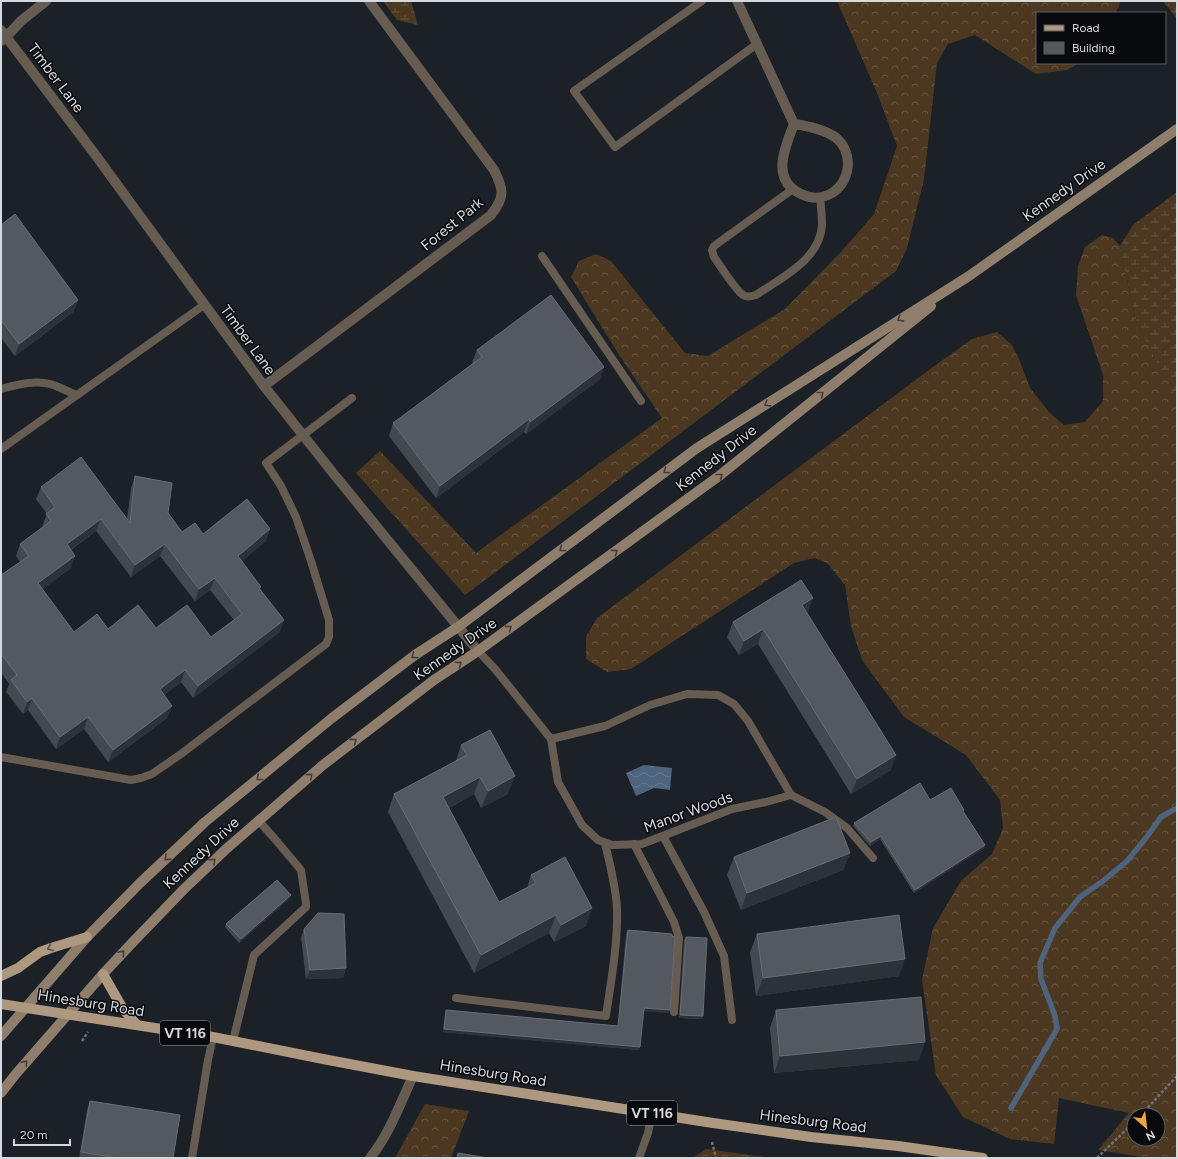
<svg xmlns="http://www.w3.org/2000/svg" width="1178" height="1159" viewBox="0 0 1178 1159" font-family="Figtree,sans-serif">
	<defs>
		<pattern id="forest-crowns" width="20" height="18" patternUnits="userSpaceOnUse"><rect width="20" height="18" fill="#4c3820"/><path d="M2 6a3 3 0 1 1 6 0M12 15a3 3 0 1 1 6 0" fill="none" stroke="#655440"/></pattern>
		<pattern id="wetland-marsh" width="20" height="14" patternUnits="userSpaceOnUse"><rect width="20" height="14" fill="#4c3820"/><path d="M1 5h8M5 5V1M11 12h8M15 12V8" fill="none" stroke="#655440"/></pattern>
		<pattern id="water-waves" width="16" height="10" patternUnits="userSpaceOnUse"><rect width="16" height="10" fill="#4e637d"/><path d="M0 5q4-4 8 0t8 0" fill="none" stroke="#67798f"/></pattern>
	</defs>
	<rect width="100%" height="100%" fill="#1b2127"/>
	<g fill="url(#forest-crowns)" fill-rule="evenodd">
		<polygon points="837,1 1120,1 1119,7 1115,13 1037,13 1037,63 1079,63 1067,70 1036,74 975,35 948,44 937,63 924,179 907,248 896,271 465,595 356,473 380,451 476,553 662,418 619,355 571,277 579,261 596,254 611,261 685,353 708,356 785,309 841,252 874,214 897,146 877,93"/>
		<path d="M1102 235 1113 238 1120 246 1136 322 1171 388 1177 393V1158H1148L1098 1150 1129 1113 1059 1098 1054 1144 1010 1139 963 1117 936 1075 922 980 933 928 961 881 992 854 1003 828 1000 800 966 755 904 717 862 660 851 626 845 585 827 563 814 558 794 563 631 669 607 672 586 659V637L597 618 933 367 972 339 997 332 1012 345 1019 359 1030 388 1049 412 1064 425 1085 422 1103 401V375L1076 295 1078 266 1085 247ZM1134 1115H1158V1139H1134Z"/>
		<polygon points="425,1104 469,1111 451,1158 395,1158"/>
		<polygon points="706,1149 772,1158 693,1158"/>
	</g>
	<g fill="url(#wetland-marsh)">
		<polygon points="383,1 411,1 418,25 397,20"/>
		<polygon points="1163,1 1177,1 1177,19"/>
		<polygon points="1177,192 1177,393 1171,389 1136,322 1120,246 1133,225"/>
	</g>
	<polygon fill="url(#water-waves)" points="644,765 672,768 670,790 654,788 636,796 626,773"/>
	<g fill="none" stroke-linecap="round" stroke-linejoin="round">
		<polyline stroke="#4e637d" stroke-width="5.5" points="1011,1108 1057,1029 1055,1016 1041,979 1040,963 1055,928 1080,897 1103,881 1127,861 1146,838 1161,817 1177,808"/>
		<g stroke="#6f7479" stroke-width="2.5" stroke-dasharray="3 2" stroke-linecap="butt">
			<polyline points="82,1041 88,1032"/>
			<polyline points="1141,1115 1177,1076"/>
			<polyline points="712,1142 716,1158"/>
			<polyline points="1097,1158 1134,1122"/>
		</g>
		<g stroke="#675c51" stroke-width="8">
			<polyline points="702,1 574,91 615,147 757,44"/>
			<path d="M793 189 714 246 712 250 714 257C719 264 736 291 743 295 748 298 752 296 756 295 781 278 820 260 822 225 822 216 821 206 820 197"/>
			<polyline points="542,256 641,401"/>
			<path d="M1 389C19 384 38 379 56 386 63 389 70 392 76 395"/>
			<polyline points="1,449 204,305"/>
			<polyline points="478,651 495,669 551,739 558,782 582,825 598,840 612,845 642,844 732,809 766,802 791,795 825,812 847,828 873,858"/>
			<polyline points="551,739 605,726 650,705 687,694 718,695 734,704 748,721 791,795"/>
			<polyline points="1,757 131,780 141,778 152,774 181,754 326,644 329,637 329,620 311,561 296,517 281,486 266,463 352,398"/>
			<polyline points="663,836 704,912 724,956 732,1020"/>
			<polyline points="634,844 674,922 679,938 674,1012"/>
			<path d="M456 998 606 1016C611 981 618 944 617 909 616 887 610 865 605 843"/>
			<polyline points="233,1041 254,955 306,907 306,904 301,870 274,838 258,820"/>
			<polyline points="192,1158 208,1060 213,1037"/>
			<polyline points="639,1158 648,1133 652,1113"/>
		</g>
		<g stroke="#675c51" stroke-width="10">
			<path d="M737 1 794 124C785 147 770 180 801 194 809 198 819 199 828 195 851 185 855 152 835 137 823 129 808 126 794 124"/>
			<polyline points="1,30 94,153 264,386 333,473 478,651"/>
			<polyline points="1,41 6,37 21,21 46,1"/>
			<path d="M264 386 491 215C505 197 504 190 494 170L369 1"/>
			<path d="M370 1158C390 1133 400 1104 413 1076"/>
		</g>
		<g stroke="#8f7e6c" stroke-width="10">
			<polyline points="1,1036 87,937 140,883 205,822 332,718 415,655 458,627 697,448 969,276 1177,129"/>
			<polyline points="1,1093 15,1075 103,974 132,943 185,888 225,850 323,765 434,680 478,651 719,476 931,306"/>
		</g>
		<g stroke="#ae9880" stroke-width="10">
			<polyline points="103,974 123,1009 137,1025"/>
			<polyline points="1,976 18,968 40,952 51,948 87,937"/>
			<polyline points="1,1004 213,1037 323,1059 413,1076 713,1123 811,1137 898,1146 983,1158"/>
		</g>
	</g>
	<g fill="#434950" fill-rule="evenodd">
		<polygon points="1,225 78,300 73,312 15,356 1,338"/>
		<polygon points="477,350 600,379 526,434 524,432 436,498 389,436 393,423 473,363 472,362"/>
		<path d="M135 476 168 513 182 532 203 534 266 541 242 561 260 590 280 632 193 698 181 682 164 695 167 718 108 762 84 729 56 749 28 710 23 714 6 692 9 684 1 672V575L20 562 16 556 20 544 43 527 42 526 47 514 36 499 41 487 127 520 131 488ZM96 531 131 577 160 556 195 601 210 590 234 620 211 637 156 628 108 629 74 632 42 589 71 568V550Z"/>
		<polygon points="807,613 891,770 851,794 758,644 739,655 727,637 733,622"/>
		<polygon points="461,745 508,794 481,808 474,794 449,808 499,902 527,888 531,875 586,926 554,942 549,933 474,973 388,812 394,794 456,761"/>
		<polygon points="930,800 963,812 985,845 984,848 914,893 880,839 870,846 853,826 854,823"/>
		<polygon points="850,853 843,870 741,910 727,875 734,857"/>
		<polygon points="290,898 239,943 225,927 226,924"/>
		<polygon points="304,929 346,968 343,978 306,979 301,938"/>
		<polygon points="628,930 669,1013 644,1011 639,1050 443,1032 445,1013 446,1010 618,1026 626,933"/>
		<polygon points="757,934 899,976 756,996 750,952"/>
		<polygon points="686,937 703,1016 702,1019 679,1018 684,940"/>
		<polygon points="776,1010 919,1060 774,1073 770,1028"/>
		<polygon points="90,1101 173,1158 79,1158 87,1110"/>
	</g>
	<g fill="#2c3239">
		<polygon points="78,300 73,312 15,356 19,344"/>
		<polygon points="604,367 600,379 526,434 530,422"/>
		<polygon points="529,419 524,432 436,498 440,486"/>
		<polygon points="101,519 96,531 62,556 67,544"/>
		<polygon points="270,529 266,541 234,568 238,556"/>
		<polygon points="165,544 160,556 131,577 135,565"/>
		<polygon points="75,556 71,568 34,596 38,583"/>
		<polygon points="215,578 210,590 195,601 199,589"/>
		<polygon points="813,598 808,613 802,605"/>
		<polygon points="284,620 280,632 193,698 198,686"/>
		<polygon points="763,629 758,644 739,655 744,641"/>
		<polygon points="185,670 181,682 155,701 160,689"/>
		<polygon points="32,698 28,710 23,714 27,702"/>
		<polygon points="172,706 167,718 108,762 113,750"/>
		<polygon points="88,717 84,729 56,749 60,737"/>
		<polygon points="896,755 891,770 851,794 857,779"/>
		<polygon points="515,776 508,794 481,808 488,791"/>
		<polygon points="480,777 474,794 436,814 443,797"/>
		<polygon points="881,836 880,839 870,846 871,842"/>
		<polygon points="985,845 984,848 914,893 915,890"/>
		<polygon points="850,853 843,870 741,910 747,893"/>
		<polygon points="291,895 290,898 239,943 241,939"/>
		<polygon points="592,908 586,926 554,942 561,925"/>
		<polygon points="556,915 549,933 474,973 481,955"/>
		<polygon points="905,959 899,976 756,996 763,978"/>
		<polygon points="346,968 343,978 306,979 310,970"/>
		<polygon points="644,1008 670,1010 669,1013 643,1011"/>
		<polygon points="680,1015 703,1016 702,1019 679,1018"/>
		<polygon points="444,1029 640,1047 639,1050 443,1032"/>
		<polygon points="925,1042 919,1060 774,1073 780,1056"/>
	</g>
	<g fill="#53595f" stroke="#676d73" fill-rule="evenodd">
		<polygon points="15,214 78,300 19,344 1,320 1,225"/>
		<polygon points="551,295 604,367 530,422 529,419 440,486 393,423 482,357 477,350"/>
		<path d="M81 457 130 523 135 476 172 483 168 513 182 532 195 523 203 534 247 499 270 529 238 556 261 587 259 588 284 620 198 686 185 670 160 689 172 706 113 750 88 717 60 737 32 698 27 702 11 680 17 675 1 654V575L29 556 20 544 51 521 46 514 55 507 41 487ZM101 519 135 565 165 544 199 589 215 578 242 614 211 637 187 605 156 628 138 605 108 629 97 614 74 632 38 583 75 556 67 544Z"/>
		<polygon points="801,580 813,598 802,605 896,755 857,779 763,629 744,641 733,622"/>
		<polygon points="490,730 515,776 488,791 480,777 443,797 499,902 536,883 531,875 565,857 592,908 561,925 556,915 481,955 394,794 467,755 461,745"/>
		<polygon points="920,783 930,800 951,788 964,810 963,811 985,845 915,890 881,836 871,842 854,823"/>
		<polygon points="836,817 850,853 747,893 734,857"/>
		<polygon points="277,880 291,895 241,939 226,924"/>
		<polygon points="318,913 344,914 346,968 310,970 304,929"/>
		<polygon points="899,915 905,959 763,978 757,934"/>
		<polygon points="628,930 672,934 672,936 675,937 670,1010 644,1008 640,1047 444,1029 446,1010 618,1026"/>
		<polygon points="686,937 707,938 703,1016 680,1015"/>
		<polygon points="921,997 925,1042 780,1056 776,1010"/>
		<polygon points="90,1101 180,1115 173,1158 117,1158 81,1152"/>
		<polygon points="458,1153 488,1158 457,1158"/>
	</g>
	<defs><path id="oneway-chevron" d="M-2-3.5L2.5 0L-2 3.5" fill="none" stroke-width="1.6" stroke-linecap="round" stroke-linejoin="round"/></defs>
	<g stroke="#453e38">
		<use href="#oneway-chevron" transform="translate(900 319) rotate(148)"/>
		<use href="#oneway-chevron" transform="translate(821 394) rotate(-39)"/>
		<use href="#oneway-chevron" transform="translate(767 404) rotate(148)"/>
		<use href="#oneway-chevron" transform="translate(666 471) rotate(143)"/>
		<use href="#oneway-chevron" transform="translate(720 476) rotate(-38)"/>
		<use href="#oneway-chevron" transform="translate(562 549) rotate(143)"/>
		<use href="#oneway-chevron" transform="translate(615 552) rotate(-36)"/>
		<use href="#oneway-chevron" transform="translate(509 628) rotate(-36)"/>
		<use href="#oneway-chevron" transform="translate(414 656) rotate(144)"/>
		<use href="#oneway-chevron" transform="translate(459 664) rotate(-34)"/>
		<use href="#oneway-chevron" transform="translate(354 741) rotate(-37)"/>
		<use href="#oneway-chevron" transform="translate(310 776) rotate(-41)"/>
		<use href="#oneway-chevron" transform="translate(259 778) rotate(141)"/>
		<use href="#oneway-chevron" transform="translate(167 858) rotate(136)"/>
		<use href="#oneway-chevron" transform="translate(213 861) rotate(-44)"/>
		<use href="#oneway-chevron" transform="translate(122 953) rotate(-48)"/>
		<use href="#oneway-chevron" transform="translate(25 1063) rotate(-49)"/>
	</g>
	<use stroke="#5b5146" href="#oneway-chevron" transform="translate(50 948) rotate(159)"/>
	<g text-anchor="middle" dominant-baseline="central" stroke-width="3" stroke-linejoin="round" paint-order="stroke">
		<g fill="#080a0d" stroke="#989ca0" stroke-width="1">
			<rect x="160" y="1021" width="50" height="24" rx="3"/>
			<rect x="627" y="1101" width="50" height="24" rx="3"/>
		</g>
		<g font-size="14" font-weight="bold" fill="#d6dadf">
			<text x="185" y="1033">VT 116</text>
			<text x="652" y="1113">VT 116</text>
		</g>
		<g font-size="15" fill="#d6dadf" stroke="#080a0d">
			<text transform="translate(56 78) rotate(53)">Timber Lane</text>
			<text transform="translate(1064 190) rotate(-35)">Kennedy Drive</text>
			<text transform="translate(452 224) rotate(-39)">Forest Park</text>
			<text transform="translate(248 340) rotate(54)">Timber Lane</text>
			<text transform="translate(716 458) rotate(-38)">Kennedy Drive</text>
			<text transform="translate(455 649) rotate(-35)">Kennedy Drive</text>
			<text transform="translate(688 812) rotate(-20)">Manor Woods</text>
			<text transform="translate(201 853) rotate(-43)">Kennedy Drive</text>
			<text transform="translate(91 1003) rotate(9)">Hinesburg Road</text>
			<text transform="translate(493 1073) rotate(9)">Hinesburg Road</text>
			<text transform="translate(813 1121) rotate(7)">Hinesburg Road</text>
		</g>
	</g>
	<rect width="1178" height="1159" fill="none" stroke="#d6dadf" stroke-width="4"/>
	<rect x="1036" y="12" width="130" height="52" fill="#080a0d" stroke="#5a5d61"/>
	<rect x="1044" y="25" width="20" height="6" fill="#ae9880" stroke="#5a5d61"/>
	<text x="1072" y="32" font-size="12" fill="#d6dadf">Road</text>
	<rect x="1044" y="42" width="20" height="12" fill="#53595f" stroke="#5a5d61"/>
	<text x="1072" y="52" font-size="12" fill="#d6dadf">Building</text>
	<g transform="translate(1146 1127) rotate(152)"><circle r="19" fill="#080a0d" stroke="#5a5d61"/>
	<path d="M0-3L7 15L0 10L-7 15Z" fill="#f1a540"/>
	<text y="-6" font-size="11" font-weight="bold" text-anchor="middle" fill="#d6dadf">N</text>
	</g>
	<path d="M14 1139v6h56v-6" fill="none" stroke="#d6dadf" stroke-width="2"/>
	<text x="20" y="1139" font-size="12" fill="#d6dadf" stroke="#080a0d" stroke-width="3" paint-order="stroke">20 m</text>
</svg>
